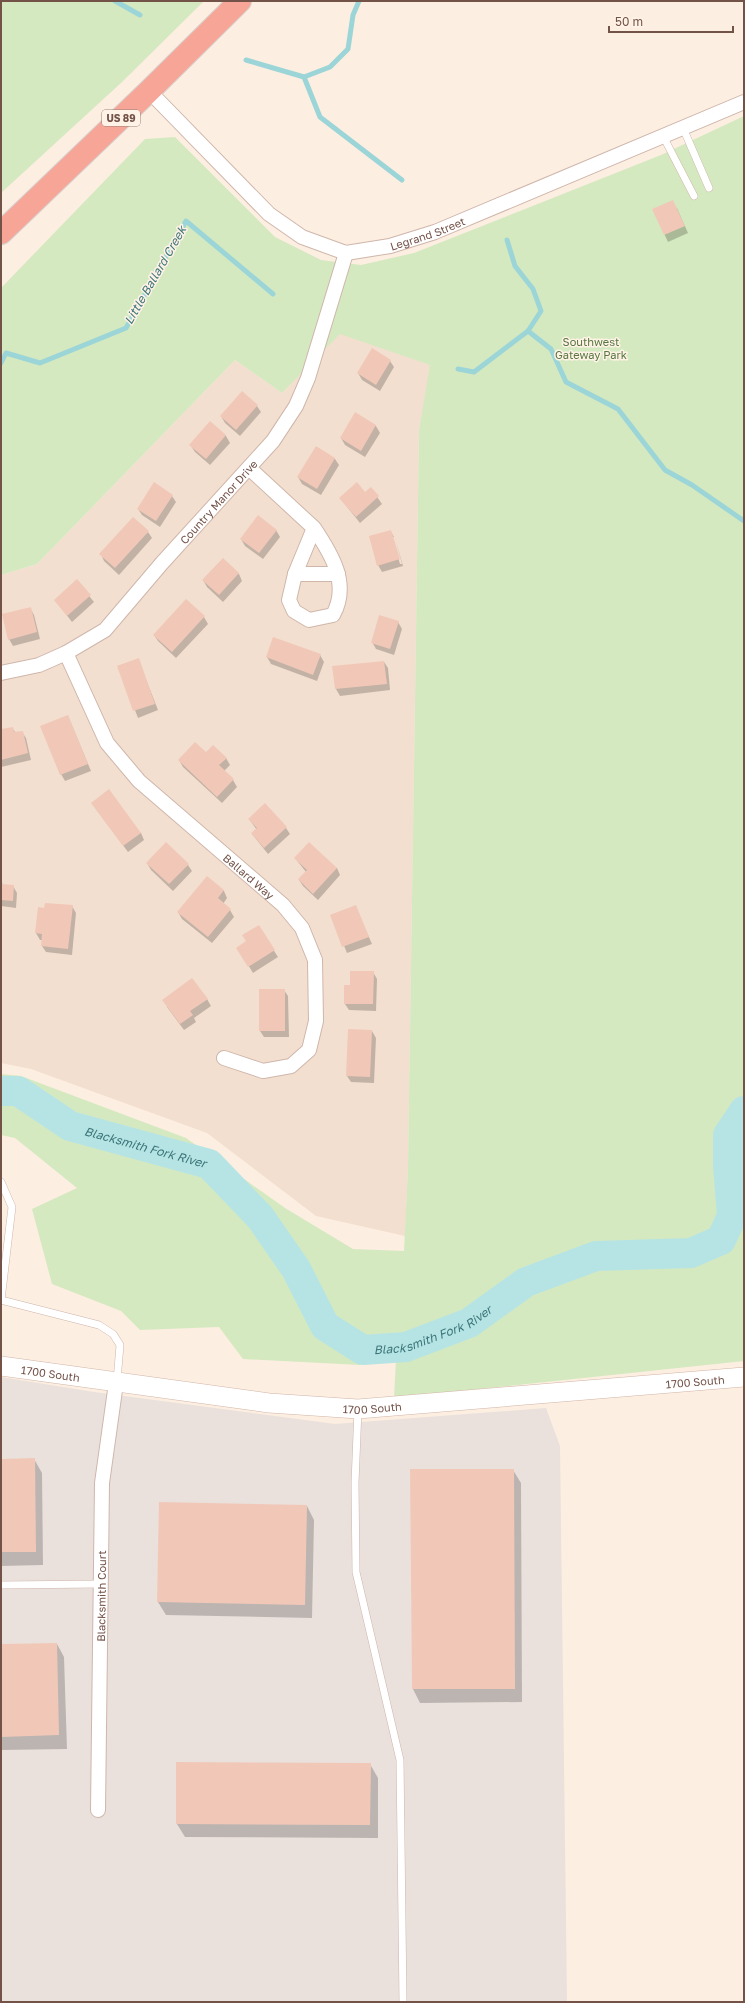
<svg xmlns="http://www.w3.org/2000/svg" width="745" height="2003" viewBox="0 0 745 2003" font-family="'Golos Text',sans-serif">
	<rect width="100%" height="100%" fill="#fceee1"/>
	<polygon fill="#f3dfcf" points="340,333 431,365 419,430 408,1166 405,1236 316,1216 207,1133 31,1069 1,1063 1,575 37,564 235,360 282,393"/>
	<polygon fill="#eae1dc" points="1,1377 94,1392 335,1424 546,1408 560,1446 567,2002 1,2002"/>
	<g fill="#d5e9c0">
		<polygon points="1,1 204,1 122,82 1,193"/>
		<polygon points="744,116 744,1361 394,1398 397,1341 360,1365 243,1359 219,1327 140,1330 121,1311 52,1284 32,1209 77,1188 15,1138 1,1135 1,1074 21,1076 186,1138 285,1208 353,1249 404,1251 408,1166 419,430 430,365 340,334 282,393 235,360 37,564 1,575 1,288 145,139 175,137 275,237 321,260 361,265 414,253 661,155"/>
	</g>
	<g fill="#0003">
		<polygon points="677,208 688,233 668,242 653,210"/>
		<polygon points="390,361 394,367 380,391 362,380 358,373"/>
		<polygon points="257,406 261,412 240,436 225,423 221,416"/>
		<polygon points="355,414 376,426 380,433 365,457 345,445 341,438"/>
		<polygon points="210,423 226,436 230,443 210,465 195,452 191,446"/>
		<polygon points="316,448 335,459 339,465 321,495 302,484 298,477"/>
		<polygon points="371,488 382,504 360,523 340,498 365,493"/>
		<polygon points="172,496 176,502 160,527 142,515 138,509"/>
		<polygon points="276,530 280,537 263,559 245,546 241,539"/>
		<polygon points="148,532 152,538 119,575 104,561 101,554"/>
		<polygon points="391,532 394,537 392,537 400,564 402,564 395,538 403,566 382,572 378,565"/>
		<polygon points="223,559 239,574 242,581 223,602 207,587 203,580"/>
		<polygon points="77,581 94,602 72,622 55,600"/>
		<polygon points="30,608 34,615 40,639 13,646 9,639"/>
		<polygon points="204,617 208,624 176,658 158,641 154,635"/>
		<polygon points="398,622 402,629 394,655 376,649 372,642"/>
		<polygon points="320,655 324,662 317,681 271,664 267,657"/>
		<polygon points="138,659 158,710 138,718 118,666"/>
		<polygon points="384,662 388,668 390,690 340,696 336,689 333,667"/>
		<polygon points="68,716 91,771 65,781 61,774"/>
		<polygon points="12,728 16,733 22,732 26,738 31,760 1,767 1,730"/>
		<polygon points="206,754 226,758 230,765 224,771 233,780 237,787 222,803 183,767 179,760"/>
		<polygon points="96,809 141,833 144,840 128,852"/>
		<polygon points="249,819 286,828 290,834 268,854 252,834 257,830"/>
		<polygon points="295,858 337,868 340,875 318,900 303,886 299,880 306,872"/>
		<polygon points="147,863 188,865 192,871 173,891 151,870"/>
		<polygon points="207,878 224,891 227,898 223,904 230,910 234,917 212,943 182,919 178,912"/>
		<polygon points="1,880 3,885 13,886 17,893 16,908 1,906"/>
		<polygon points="72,906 76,913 72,955 46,952 42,946 42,940 40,940 36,933 45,909"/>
		<polygon points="355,906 372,944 347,953 331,915"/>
		<polygon points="258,926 278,957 253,973 238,948 247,942"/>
		<polygon points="373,972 377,979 376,1011 349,1010 345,1004"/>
		<polygon points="284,990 288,996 289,1037 264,1037 260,1031"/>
		<polygon points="207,999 211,1006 194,1018 196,1022 184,1030 167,1007"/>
		<polygon points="372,1031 376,1038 374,1083 351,1082 347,1076"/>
		<polygon points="34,1459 42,1473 43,1565 1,1566 1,1460"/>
		<polygon points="513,1470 521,1483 522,1702 420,1703 413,1689"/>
		<polygon points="307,1506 314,1520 312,1618 166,1615 158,1602"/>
		<polygon points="57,1644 64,1657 67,1749 1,1750 1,1645"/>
		<polygon points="370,1764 378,1778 378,1838 185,1837 177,1824"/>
	</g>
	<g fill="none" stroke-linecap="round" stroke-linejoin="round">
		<g stroke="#9cd5d7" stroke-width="5">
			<polyline points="115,1 140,15"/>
			<polyline points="246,60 304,77 330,67 348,49 353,15 359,1"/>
			<polyline points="304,77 320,117 402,180"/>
			<polyline points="507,240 515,266 533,289 541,311 528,331 551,349 566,382 618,409 665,470 692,485 744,521"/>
			<polyline points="1,363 6,353 40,363 126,328 186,221 273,294"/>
			<polyline points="458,369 474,372 528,331"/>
		</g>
		<path stroke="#b6e4e5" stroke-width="30" id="s1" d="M1 1091H18L70 1126 209 1164 260 1217 296 1269 325 1326 363 1350 406 1347 469 1323 526 1282 596 1256 691 1253 721 1240 732 1216 728 1165V1135L744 1111"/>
	</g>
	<g fill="#f1c8b8">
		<polygon points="673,200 685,226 664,235 652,209"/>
		<polygon points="372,348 391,360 376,385 357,373"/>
		<polygon points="242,391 258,405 236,430 220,416"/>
		<polygon points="355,412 376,425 361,451 340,438"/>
		<polygon points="210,421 226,435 206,459 189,445"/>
		<polygon points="316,446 335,458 317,489 297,477"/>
		<polygon points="154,482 173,495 156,521 137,509"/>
		<polygon points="357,482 365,492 371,487 379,496 356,517 339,498"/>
		<polygon points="258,515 277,530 259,553 240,539"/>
		<polygon points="133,517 149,531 115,568 99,554"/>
		<polygon points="391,530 400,559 377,566 369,536"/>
		<polygon points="223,558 239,573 219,595 202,580"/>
		<polygon points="77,579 91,595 67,616 54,600"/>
		<polygon points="186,599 205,616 172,652 153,635"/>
		<polygon points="31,607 37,632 8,640 2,614"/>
		<polygon points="379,615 399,621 390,649 371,643"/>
		<polygon points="273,637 321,654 313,675 266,657"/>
		<polygon points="139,658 155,704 133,711 117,666"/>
		<polygon points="384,661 387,684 335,689 332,666"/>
		<polygon points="68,715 88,764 60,775 40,726"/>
		<polygon points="13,727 14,732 23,731 28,753 1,760 1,729"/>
		<polygon points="195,742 206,752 213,745 227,758 219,765 234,779 217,797 178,760"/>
		<polygon points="109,789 141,833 123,846 91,803"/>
		<polygon points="265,803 287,827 264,848 251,833 257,828 248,819"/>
		<polygon points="166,842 189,864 169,884 146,863"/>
		<polygon points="309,842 337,868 313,894 298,879 307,870 294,858"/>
		<polygon points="207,876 224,890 218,898 231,909 208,937 177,912"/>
		<polygon points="1,884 14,885 13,901 1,900"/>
		<polygon points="45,903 73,905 68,949 41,946 42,934 35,933 38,907 44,908"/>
		<polygon points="356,905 369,937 342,947 330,915"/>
		<polygon points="259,925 275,950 248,967 236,948 246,941 242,935"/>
		<polygon points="350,971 374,971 373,1004 344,1004 344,985 350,985"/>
		<polygon points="192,978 208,999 190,1011 193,1015 180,1024 162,1000"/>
		<rect x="259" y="989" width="26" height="42"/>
		<polygon points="348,1029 372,1030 370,1077 346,1076"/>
		<polygon points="35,1458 36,1552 1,1552 1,1459"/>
		<polygon points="410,1469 514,1469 515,1689 412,1689"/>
		<polygon points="159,1502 307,1505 305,1605 157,1602"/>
		<polygon points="57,1643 59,1735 1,1737 1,1644"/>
		<polygon points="176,1762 371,1763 370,1825 176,1824"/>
	</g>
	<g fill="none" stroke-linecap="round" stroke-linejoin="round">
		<defs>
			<g id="lane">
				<polyline points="683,128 709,188"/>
				<polyline points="663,136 694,196"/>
				<polyline points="1,1182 12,1207 1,1300"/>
				<polyline points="1,1300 99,1325 113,1334 120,1345 117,1381"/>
				<polyline points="358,1409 355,1483 356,1572 400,1760 403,2002"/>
				<polyline points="1,1585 101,1584"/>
			</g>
			<g id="street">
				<path id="s2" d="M149 91 269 214 302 237 346 253 390 246 435 232 744 102"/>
				<path d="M249 468 314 528 295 574 289 600 294 611 309 620 333 615C350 584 332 555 314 528"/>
				<polyline points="295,574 338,574"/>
				<path id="s3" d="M66 653 107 743 139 781 283 905 302 928 315 960 316 1021 309 1050 291 1066 263 1071 224 1058"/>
				<path id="s4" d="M1 673 39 665 66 653 105 630 162 563 273 441 296 406 308 378 346 253"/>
				<path id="s5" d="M98 1810 102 1483 116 1383"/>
			</g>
			<g id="secondary">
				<path id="s6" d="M1 1366 269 1403 358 1409 744 1377"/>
			</g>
			<polyline id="highway" points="1,233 149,91 240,1"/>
		</defs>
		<use href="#lane" stroke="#cfb6ab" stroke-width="8"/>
		<use href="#street" stroke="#cfb6ab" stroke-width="16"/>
		<use href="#secondary" stroke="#d2b5a8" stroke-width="20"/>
		<use href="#highway" stroke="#d8cfcc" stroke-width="24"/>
		<use href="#lane" stroke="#fff" stroke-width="7"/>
		<use href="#street" stroke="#fff" stroke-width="14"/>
		<use href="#secondary" stroke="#fff" stroke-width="19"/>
		<use href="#highway" stroke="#f6a597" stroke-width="22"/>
	</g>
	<g text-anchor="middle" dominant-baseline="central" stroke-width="3" stroke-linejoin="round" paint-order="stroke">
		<rect fill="#fff2e7" stroke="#9d8278" stroke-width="1" x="102" y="110" width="38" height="16" rx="3"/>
		<g font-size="10" font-weight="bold" fill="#735248">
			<text x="121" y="118">US 89</text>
		</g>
		<g font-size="11" fill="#735248" stroke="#fff2e7">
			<text stroke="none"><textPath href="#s2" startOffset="343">Legrand Street</textPath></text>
			<text stroke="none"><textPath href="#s4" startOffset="285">Country Manor Drive</textPath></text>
			<text stroke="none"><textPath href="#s3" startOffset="294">Ballard Way</textPath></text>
			<text stroke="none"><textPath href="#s6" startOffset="50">1700 South</textPath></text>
			<text stroke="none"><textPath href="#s6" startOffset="698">1700 South</textPath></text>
			<text stroke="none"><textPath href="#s6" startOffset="374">1700 South</textPath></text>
			<text stroke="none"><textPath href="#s5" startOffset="214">Blacksmith Court</textPath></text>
		</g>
		<g font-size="11" fill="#577840" stroke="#fff2e7">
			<text x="591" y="341">Southwest<tspan x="591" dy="13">Gateway Park</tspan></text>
		</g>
		<g font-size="12" font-style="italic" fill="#3c7678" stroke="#fff2e7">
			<text transform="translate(155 275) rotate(-60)">Little Ballard Creek</text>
			<text stroke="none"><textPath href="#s1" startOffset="158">Blacksmith Fork River</textPath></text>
			<text stroke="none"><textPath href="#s1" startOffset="543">Blacksmith Fork River</textPath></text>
		</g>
	</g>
	<rect width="745" height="2003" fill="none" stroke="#735248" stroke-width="4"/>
	<path d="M609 26v6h124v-6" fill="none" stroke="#735248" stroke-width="2"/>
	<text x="615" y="26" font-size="12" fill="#735248" stroke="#fff2e7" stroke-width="3" paint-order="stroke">50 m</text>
</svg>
